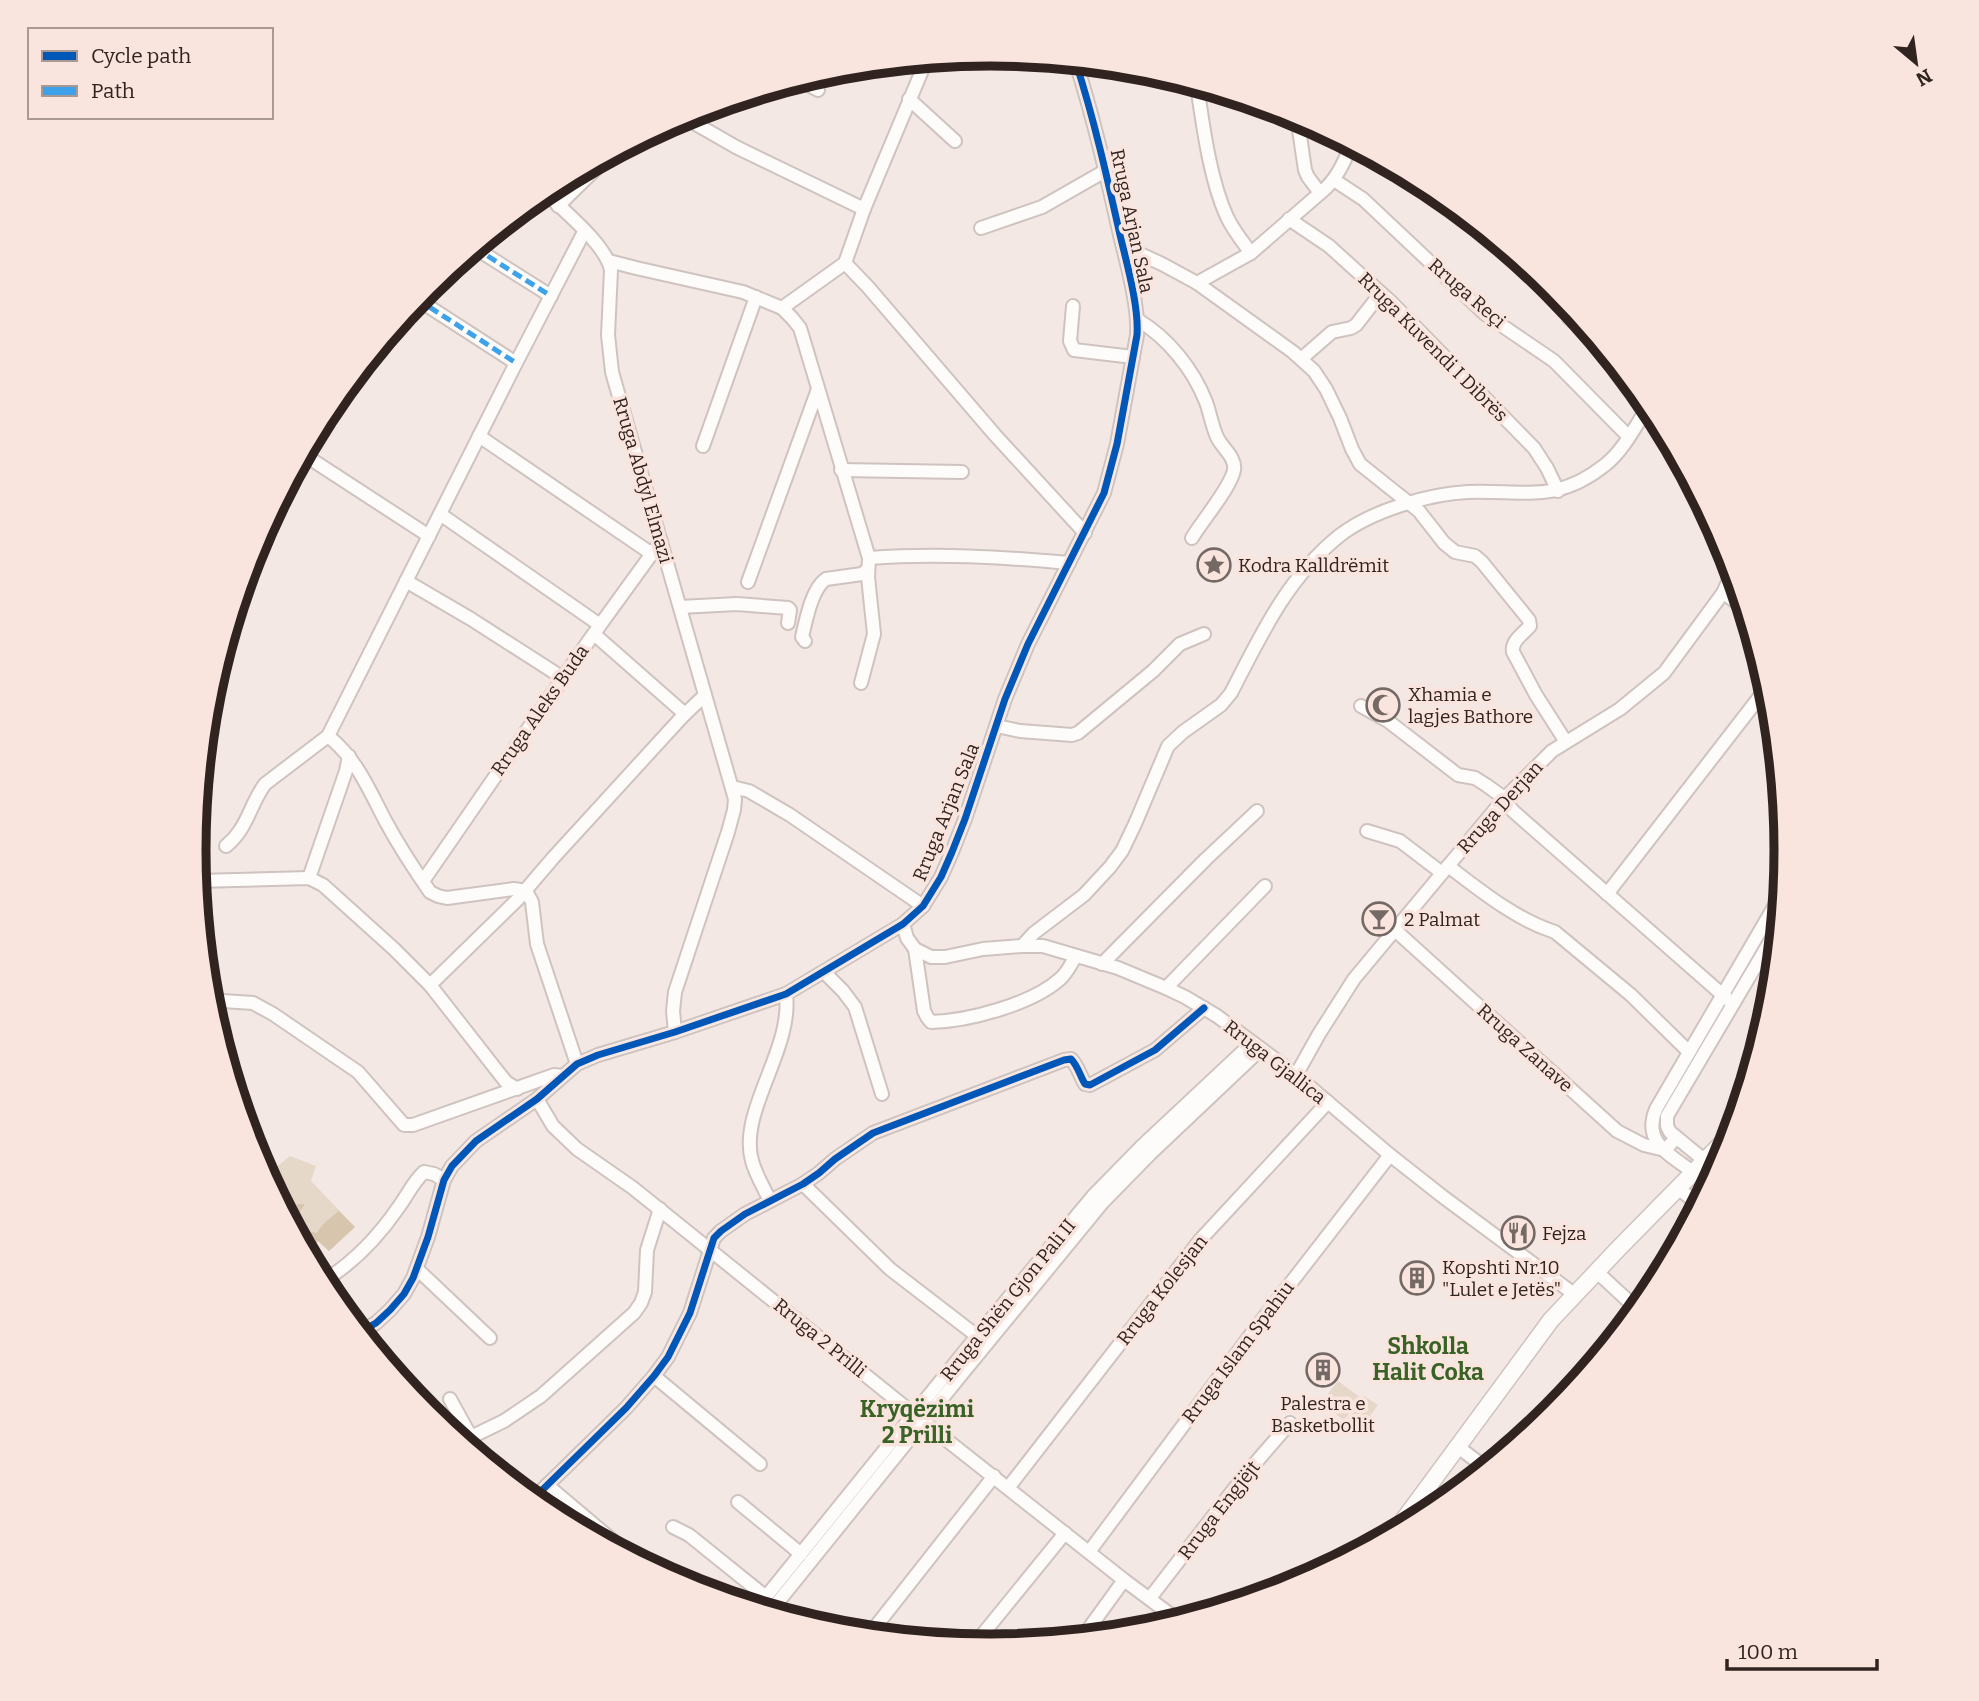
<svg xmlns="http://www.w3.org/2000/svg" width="1979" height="1701" viewBox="0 0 1979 1701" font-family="Bitter,serif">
	<rect width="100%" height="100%" fill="#f4e8e4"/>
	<g fill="#e6d8c8">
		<polygon points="290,1156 316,1166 311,1181 355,1227 329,1251 318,1241 306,1252 265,1176"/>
		<polygon points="1338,1381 1361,1398 1344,1420 1321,1403"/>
		<polygon points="1364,1396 1378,1405 1359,1431 1345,1421"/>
	</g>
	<path fill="#d8c5ae" d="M298 1204H305L299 1213 294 1223H300V1227L307 1231 317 1233C322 1224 330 1218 339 1211L355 1227 329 1251 318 1241 306 1252 285 1214 290 1208Z"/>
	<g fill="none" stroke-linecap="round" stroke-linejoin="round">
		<defs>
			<g id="minor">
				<polyline points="799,80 818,90"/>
				<path d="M1197 85C1203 126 1210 180 1227 217 1233 230 1242 241 1251 253"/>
				<polyline points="909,99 955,141"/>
				<polyline points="682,116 736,147 864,209"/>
				<polyline points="1297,116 1305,170 1308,177 1320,193"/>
				<polyline points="1334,180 1363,199 1485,314 1554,361 1629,437"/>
				<path d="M544 191C564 212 605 243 611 270L608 335 612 372 735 799 734 810 728 832 675 992 673 1011 675 1032"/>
				<polyline points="558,206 611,154"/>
				<polyline points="1289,219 1329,246 1392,303 1534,448 1547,468 1558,491"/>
				<polyline points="981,228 1042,207 1105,171"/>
				<path d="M1123 246 1162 264 1197 283 1293 352 1314 371 1326 389 1340 418 1352 449 1360 464 1419 511 1444 543 1455 552 1475 556 1482 562 1529 620 1530 626C1523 634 1511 641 1513 652L1536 695 1566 742"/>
				<polyline points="475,248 551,296"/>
				<polyline points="609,261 636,268 743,292 782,308 792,318 800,328 869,558 868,577 874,634 861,683"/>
				<polyline points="845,263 868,287 995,435 1085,533"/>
				<path d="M1197 283 1251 253 1326 188C1338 176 1345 161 1351 145"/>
				<polyline points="417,299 516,363"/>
				<polyline points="1073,306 1070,341 1074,350 1133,357"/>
				<polyline points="782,308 845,263 864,209 926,61"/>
				<polyline points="1569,318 1596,340"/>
				<path d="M1138 320C1168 338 1193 369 1206 402 1210 413 1212 426 1217 437 1222 448 1236 457 1234 470 1231 487 1202 521 1192 538"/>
				<polyline points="1301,359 1332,332 1351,328 1356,325 1381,293"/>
				<polyline points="479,436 652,554"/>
				<polyline points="703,446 756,297"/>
				<polyline points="303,454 429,536"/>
				<polyline points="841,470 962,472"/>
				<polyline points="440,514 600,625"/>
				<polyline points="254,546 268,519"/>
				<path d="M869 558C936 553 1002 557 1069 563"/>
				<polyline points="406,581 471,619 563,678"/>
				<polyline points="748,582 818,389"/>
				<polyline points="1723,593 1744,607"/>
				<polyline points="680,607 737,604 788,608 790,610 788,623"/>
				<polyline points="594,634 685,714"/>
				<path d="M805 641 802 637C806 620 812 588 826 579L862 574 868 569"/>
				<polyline points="1361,706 1388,721 1458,775 1475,778 1486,785 1500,795 1513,811 1733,1004"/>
				<polyline points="997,726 1020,731 1072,735 1078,733 1153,671 1180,644 1204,634"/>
				<path d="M328 736C357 759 369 790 386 822 399 846 414 869 430 892L438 896 447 898 514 889 526 891 532 902 537 944 577 1064"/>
				<polyline points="732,787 749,791 790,815 923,906"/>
				<polyline points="1367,831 1400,841 1442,873"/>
				<path d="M226 846C248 828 249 806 265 784L328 736 516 363 584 232"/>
				<path d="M1448 866C1481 891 1515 919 1555 932L1631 995 1689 1052"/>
				<polyline points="309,878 346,771 349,756"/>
				<polyline points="196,881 309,878 323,885 394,949 430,985 506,1082 517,1089"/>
				<polyline points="423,881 590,639 661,541"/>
				<polyline points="1607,894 1768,686"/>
				<polyline points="903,924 907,938 915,949 931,957 945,957 983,949 1022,946 1043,946 1118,968 1166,988 1185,997 1217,1016 1296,1075 1390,1155 1442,1196 1574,1294"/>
				<polyline points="1395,930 1617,1131 1644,1145 1665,1150 1676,1138"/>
				<path d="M1022 946 1034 933 1084 895 1110 867 1122 851 1135 824 1168 746 1183 732 1221 705 1231 693C1261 635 1287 578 1339 536 1371 511 1428 494 1468 492 1524 490 1556 504 1605 465 1624 450 1636 425 1649 405"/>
				<path d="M915 949 924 1011 927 1017 931 1022C969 1021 1032 1004 1060 979 1067 973 1071 964 1076 956"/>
				<polyline points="1102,964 1206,859 1257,811"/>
				<polyline points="824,972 843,991 855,1007 882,1094"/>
				<polyline points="430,985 518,899 553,858 682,717 705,695"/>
				<polyline points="1166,988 1265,886"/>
				<polyline points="208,1000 253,1003 273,1014 358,1072 404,1125 413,1125 554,1075 562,1076"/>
				<polyline points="1296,1075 1319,1034 1354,979 1503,800 1552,751 1620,709 1664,673 1723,593 1733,571"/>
				<polyline points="537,1099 553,1126 577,1149 633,1188 915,1415 1124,1580 1179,1621"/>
				<polyline points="1704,1160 1670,1132 1667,1126 1667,1116 1778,928"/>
				<path d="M1693 1172C1670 1155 1642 1142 1656 1109L1781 895"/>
				<polyline points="803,1184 890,1269 977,1336"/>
				<polyline points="1678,1188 1699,1205"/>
				<path d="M770 1201C764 1188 756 1175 752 1161 738 1111 793 1050 786 994"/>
				<polyline points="417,1269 490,1338"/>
				<polyline points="1596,1271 1638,1310"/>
				<path d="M322 1282C352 1264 378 1237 398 1208 407 1196 413 1182 424 1172L434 1174 444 1180"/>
				<path d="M360 1332 376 1323 390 1310 404 1294 413 1278 428 1237 444 1180 452 1166 476 1141 537 1099 577 1064 598 1055 675 1032 786 994 903 924 923 906 941 877 952 852 965 819 1005 699 1028 644 1104 493 1117 444 1137 335C1139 307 1127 264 1120 235 1107 177 1094 119 1076 63"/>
				<polyline points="654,1376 760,1464"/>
				<polyline points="450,1399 471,1437 504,1421 541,1396 634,1313 641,1303 645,1292 647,1250 660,1209"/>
				<polyline points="1458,1447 1486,1468"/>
				<polyline points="547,1485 637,1561"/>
				<polyline points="1008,1488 1201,1239 1328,1102"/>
				<path d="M532 1500 626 1408 654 1376 668 1357 690 1313 714 1238 721 1231 745 1214 803 1184 819 1173 835 1159 873 1133 1064 1060 1071 1059C1078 1066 1080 1076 1085 1084L1090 1085 1155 1050 1204 1008"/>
				<polyline points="738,1502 801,1554"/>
				<polyline points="673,1527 689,1535 766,1597"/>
				<polyline points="1089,1552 1249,1337 1390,1155"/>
				<polyline points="1150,1598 1245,1475 1290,1423"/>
				<polyline points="757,1608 977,1336 1093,1196 1142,1146 1252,1043"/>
				<polyline points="770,1612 957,1380 1103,1202 1150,1154 1261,1049"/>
				<polyline points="869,1635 994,1476"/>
				<polyline points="1082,1638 1124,1580"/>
				<polyline points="974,1645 1065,1533"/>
			</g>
			<polyline id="major" points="1394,1533 1551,1320 1618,1249 1732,1133"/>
		</defs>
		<use href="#minor" stroke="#cfc3bf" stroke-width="16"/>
		<use href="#major" stroke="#cfc3bf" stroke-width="19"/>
		<use href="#minor" stroke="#fdfcfb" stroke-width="12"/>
		<use href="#major" stroke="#fdfcfb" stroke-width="16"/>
		<g stroke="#3ea2ea" stroke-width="5" stroke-dasharray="10 5" stroke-linecap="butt">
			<polyline points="475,248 551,296"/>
			<polyline points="417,299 516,363"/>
		</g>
		<defs>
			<g id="cycleway">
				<path d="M360 1332 376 1323 390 1310 404 1294 413 1278 428 1237 444 1180 452 1166 476 1141 537 1099 577 1064 598 1055 675 1032 786 994 903 924 923 906 941 877 952 852 965 819 1005 699 1028 644 1104 493 1117 444 1137 335C1139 307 1127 264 1120 235 1107 177 1094 119 1076 63"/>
				<path d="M532 1500 626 1408 654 1376 668 1357 690 1313 714 1238 721 1231 745 1214 803 1184 819 1173 835 1159 873 1133 1064 1060 1071 1059C1078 1066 1080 1076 1085 1084L1090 1085 1155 1050 1204 1008"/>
			</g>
		</defs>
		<use href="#cycleway" stroke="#fae5de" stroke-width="11"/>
		<use href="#cycleway" stroke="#0057b8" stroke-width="7"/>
	</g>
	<defs>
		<symbol id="sight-ring" viewBox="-11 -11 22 22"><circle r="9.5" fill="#fae5de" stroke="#756965" stroke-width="1.5"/><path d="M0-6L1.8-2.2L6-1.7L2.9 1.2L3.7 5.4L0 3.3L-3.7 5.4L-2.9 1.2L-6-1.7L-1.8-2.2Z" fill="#756965"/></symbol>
		<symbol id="mosque-ring" viewBox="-11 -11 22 22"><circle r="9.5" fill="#fae5de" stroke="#756965" stroke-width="1.5"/><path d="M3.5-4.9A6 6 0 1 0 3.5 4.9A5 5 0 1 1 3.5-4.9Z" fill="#756965"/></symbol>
		<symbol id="bar-ring" viewBox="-11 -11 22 22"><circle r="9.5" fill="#fae5de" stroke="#756965" stroke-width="1.5"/><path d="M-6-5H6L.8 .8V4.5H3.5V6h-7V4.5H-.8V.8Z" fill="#756965"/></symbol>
		<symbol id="restaurant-ring" viewBox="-11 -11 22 22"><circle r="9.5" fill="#fae5de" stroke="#756965" stroke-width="1.5"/><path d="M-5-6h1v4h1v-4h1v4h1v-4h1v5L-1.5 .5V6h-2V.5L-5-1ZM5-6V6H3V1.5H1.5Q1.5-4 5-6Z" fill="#756965"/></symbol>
		<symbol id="building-ring" viewBox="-11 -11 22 22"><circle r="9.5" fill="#fae5de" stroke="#756965" stroke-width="1.5"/><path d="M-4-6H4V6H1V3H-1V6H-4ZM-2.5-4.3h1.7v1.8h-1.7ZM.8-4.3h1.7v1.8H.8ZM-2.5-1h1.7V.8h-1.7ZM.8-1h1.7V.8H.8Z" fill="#756965"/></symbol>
	</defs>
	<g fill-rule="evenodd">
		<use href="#sight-ring" x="1195" y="546" width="38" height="38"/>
		<use href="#mosque-ring" x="1364" y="686" width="38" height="38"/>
		<use href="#bar-ring" x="1360" y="900" width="38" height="38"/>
		<use href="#restaurant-ring" x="1499" y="1214" width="38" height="38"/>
		<use href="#building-ring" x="1398" y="1259" width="38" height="38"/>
		<use href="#building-ring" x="1304" y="1351" width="38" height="38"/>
	</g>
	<g text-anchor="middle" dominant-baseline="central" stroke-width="7" stroke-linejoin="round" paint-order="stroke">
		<g font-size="19" fill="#312420" stroke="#fae5de">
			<text transform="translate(1132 221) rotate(78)">Rruga Arjan Sala</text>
			<text transform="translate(1467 293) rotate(41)">Rruga Reçi</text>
			<text transform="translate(1433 347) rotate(45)">Rruga Kuvendi I Dibrës</text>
			<text transform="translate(643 480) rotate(74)">Rruga Abdyl Elmazi</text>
			<text transform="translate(540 710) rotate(-55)">Rruga Aleks Buda</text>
			<text transform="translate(1500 807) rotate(-48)">Rruga Derjan</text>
			<text transform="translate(946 812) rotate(-68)">Rruga Arjan Sala</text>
			<text transform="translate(1525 1048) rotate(42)">Rruga Zanave</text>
			<text transform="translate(1275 1062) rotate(38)">Rruga Gjallica</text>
			<text transform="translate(1162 1290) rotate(-52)">Rruga Kolesjan</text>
			<text transform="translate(1008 1300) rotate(-51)">Rruga Shën Gjon Pali II</text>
			<text transform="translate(820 1338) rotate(39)">Rruga 2 Prilli</text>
			<text transform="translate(1238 1352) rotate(-53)">Rruga Islam Spahiu</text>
			<text transform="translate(1219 1510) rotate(-52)">Rruga Engjëjt</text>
		</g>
		<g font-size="19" fill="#312420" stroke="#fae5de" text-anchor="start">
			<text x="1238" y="565">Kodra Kalldrëmit</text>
			<text x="1408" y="694">Xhamia e<tspan x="1408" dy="22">lagjes Bathore</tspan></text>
			<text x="1404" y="919">2 Palmat</text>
			<text x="1542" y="1233">Fejza</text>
			<text x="1442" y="1267">Kopshti Nr.10<tspan x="1442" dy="22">"Lulet e Jetës"</tspan></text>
			<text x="1323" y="1403" text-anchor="middle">Palestra e<tspan x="1323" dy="22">Basketbollit</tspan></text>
		</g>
		<g font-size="23" font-weight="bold" fill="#396226" stroke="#fae5de">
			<text x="1428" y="1346">Shkolla<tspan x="1428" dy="26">Halit Coka</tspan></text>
			<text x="917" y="1409">Kryqëzimi<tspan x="917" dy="26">2 Prilli</tspan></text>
		</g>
	</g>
	<path d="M0 0H1979V1701H0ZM206 850a784 784 0 1 1 1568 0a784 784 0 1 1-1568 0Z" fill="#fae5de" fill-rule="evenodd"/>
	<path fill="none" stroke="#312420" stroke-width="9" d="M206 850a784 784 0 1 1 1568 0a784 784 0 1 1-1568 0Z"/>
	<rect x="28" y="28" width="245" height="91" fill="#fae5de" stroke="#aa9892" stroke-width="2"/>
	<rect x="42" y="51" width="35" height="10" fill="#0057b8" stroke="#aa9892" stroke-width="2"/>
	<text x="91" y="63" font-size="21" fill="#312420">Cycle path</text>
	<rect x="42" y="86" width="35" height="10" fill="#3ea2ea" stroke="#aa9892" stroke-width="2"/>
	<text x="91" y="98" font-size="21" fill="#312420">Path</text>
	<g transform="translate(1916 63) rotate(151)" stroke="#fae5de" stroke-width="5" paint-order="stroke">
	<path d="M0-5L12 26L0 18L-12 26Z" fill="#312420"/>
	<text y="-10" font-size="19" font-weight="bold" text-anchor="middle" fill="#312420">N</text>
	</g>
	<path d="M1727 1659v10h150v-10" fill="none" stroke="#312420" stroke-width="3.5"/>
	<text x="1738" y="1659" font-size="21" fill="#312420" stroke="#fae5de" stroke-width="5" paint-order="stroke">100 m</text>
</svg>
